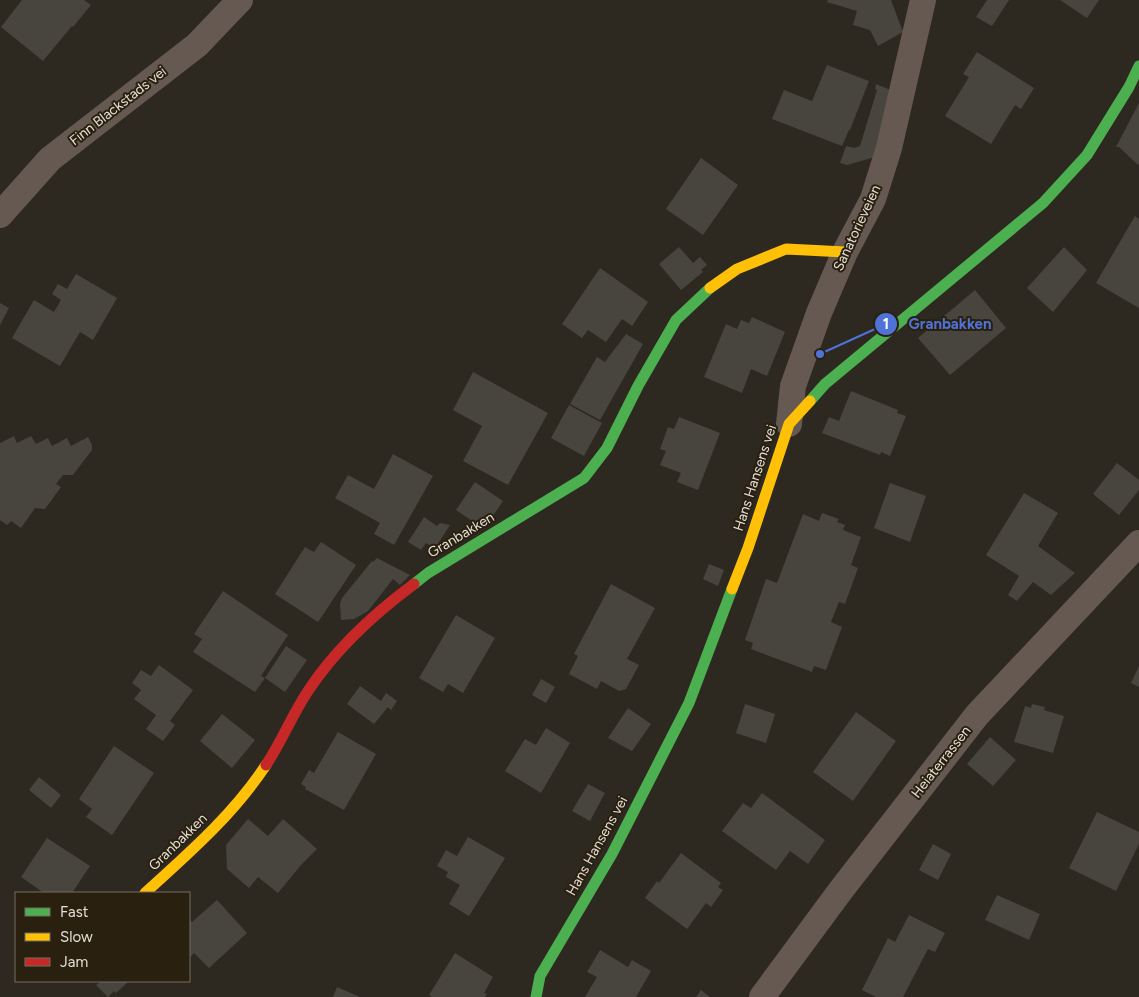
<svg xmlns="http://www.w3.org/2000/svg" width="1139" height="997" viewBox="0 0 1139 997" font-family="Figtree,sans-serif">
	<rect width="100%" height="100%" fill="#2d2920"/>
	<g fill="#48453e">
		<polygon points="22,0 84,0 91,5 73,27 72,26 43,61 1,27"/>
		<polygon points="828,0 891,0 903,32 878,46 870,30 853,25 857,11 827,2"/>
		<polygon points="987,0 1009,0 992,26 976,17"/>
		<polygon points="1060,0 1099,0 1087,18"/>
		<polygon points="977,52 1034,88 1021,109 1015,105 991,144 945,116 969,77 963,74"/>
		<polygon points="827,65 869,81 850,130 849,130 842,146 772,119 784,90 812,101"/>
		<polygon points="876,84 893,91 875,157 847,165 840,163 846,146 854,148 860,146 877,90 875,89"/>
		<polygon points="1139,103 1139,164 1138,165 1119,147 1116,147"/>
		<polygon points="701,158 738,185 703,235 666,209"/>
		<polygon points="1135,216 1139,219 1139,308 1096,283"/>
		<polygon points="679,247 693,263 700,257 707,265 701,270 703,272 681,290 659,264"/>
		<polygon points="1064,247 1087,270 1053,312 1027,288"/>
		<polygon points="600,268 648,302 632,326 622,319 606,342 588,330 582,338 562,324"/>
		<polygon points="76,274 117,298 93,340 80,332 60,366 12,338 34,300 54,312 61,300 52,294 58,284 67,289"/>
		<polygon points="975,290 1006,328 950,375 918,338"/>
		<polygon points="0,303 9,308 0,325"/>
		<polygon points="752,317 785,332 767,376 751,369 742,393 704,377 726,324 737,329 741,320 749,323"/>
		<polygon points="626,334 643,344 600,420 570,404 597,357 605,362"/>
		<polygon points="473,372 548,413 508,485 463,461 482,426 453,410"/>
		<polygon points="851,391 898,410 897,413 906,416 890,456 881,452 880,455 822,433 829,417 839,421"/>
		<polygon points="569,405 602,423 584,456 551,438"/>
		<polygon points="679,417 720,433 698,490 677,482 681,473 660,465 666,451 660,449 668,427 674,429"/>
		<polygon points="14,436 17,443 31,436 36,444 48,438 52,446 67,438 71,446 88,437 92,445 92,450 73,475 63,475 56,484 61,487 45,509 35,508 21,528 11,521 7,525 0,520 0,443"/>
		<polygon points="393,454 433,476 394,545 374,534 380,523 335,498 348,475 374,489"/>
		<polygon points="1117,463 1139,480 1139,490 1119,515 1093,494"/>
		<polygon points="475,482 503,501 484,529 456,510"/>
		<polygon points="890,483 926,496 910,542 874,528"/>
		<polygon points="1024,493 1058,513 1038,546 1075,573 1051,595 1033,582 1017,601 1008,595 1019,576 986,555"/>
		<polygon points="822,513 839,519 837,522 845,525 843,530 861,537 851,565 858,568 845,604 839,602 831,622 842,627 826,670 814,666 812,672 751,649 753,643 745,640 766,579 777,583 803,514 819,521"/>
		<polygon points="424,517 437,526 440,523 450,525 435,548 426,543 421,550 408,542"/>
		<polygon points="321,542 356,565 318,622 275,594 305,547 314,552"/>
		<polygon points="377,558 410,575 400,585 393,579 368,611 354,619 341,620 340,604 342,598 372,561 373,562"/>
		<polygon points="709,564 724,570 718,586 703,579"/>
		<polygon points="611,584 655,608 627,659 639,665 626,689 619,691 601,681 597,689 569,674 578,656 574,654"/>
		<polygon points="223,591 288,635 261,676 265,678 255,692 193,652 202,639 194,634"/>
		<polygon points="456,615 495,638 463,693 448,684 443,692 419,678"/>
		<polygon points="286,646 307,660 285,692 265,678"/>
		<polygon points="159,665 193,690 170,721 175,725 163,741 146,729 156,715 134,699 141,690 132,683 141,670 151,676"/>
		<polygon points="1139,666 1139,687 1131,683"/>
		<polygon points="541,679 555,687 546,703 532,695"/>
		<polygon points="360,686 381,701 386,693 397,701 391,710 388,707 374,724 347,704"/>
		<polygon points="745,704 775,714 766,743 736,733"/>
		<polygon points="1032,704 1045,707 1044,710 1064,716 1053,753 1014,742 1025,706 1031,708"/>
		<polygon points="628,708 651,724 632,751 608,738"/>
		<polygon points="856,712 896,741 853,801 813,772"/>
		<polygon points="222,714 255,740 232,768 200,741"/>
		<polygon points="546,728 570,743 541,793 505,771 525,739 536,745"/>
		<polygon points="338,732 376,754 344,810 305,789 306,787 301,784 309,770 314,773"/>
		<polygon points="990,737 1016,760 993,786 967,764"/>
		<polygon points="114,746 154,773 112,835 86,817 92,809 79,799"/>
		<polygon points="39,777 61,795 51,808 29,790"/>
		<polygon points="588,784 605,793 590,821 572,811"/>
		<polygon points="762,793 825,840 808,864 790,851 776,870 722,831 743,803 751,808"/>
		<polygon points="1097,812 1139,832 1139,844 1116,891 1069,868"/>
		<polygon points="248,819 268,836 283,819 317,849 301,865 278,893 258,877 249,888 227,869 226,845"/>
		<polygon points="468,837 505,858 469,916 449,904 460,885 446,877 448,872 437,866 446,850 457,856"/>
		<polygon points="47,838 90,866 72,893 44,893 21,877"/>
		<polygon points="933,844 951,854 938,880 919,870"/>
		<polygon points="681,853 721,883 718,887 723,890 711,907 706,903 687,929 645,898 657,881 659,883"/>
		<polygon points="997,895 1040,914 1029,940 985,920"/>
		<polygon points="217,900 247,933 209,968 194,953 190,957 189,956 189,919 192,922"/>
		<polygon points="909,915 945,933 935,952 928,949 903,997 876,997 862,990 888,938 895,942"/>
		<polygon points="600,950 628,967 632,960 651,971 636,997 585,997 597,977 587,972"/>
		<polygon points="455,953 493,977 484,993 487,994 485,997 432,997 429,995"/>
		<polygon points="102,981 129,981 116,993 114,991 108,997 96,985"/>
		<polygon points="337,987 360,997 333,997"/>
		<polygon points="701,990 710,997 696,997"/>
	</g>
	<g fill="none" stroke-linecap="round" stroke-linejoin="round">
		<g stroke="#665952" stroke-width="26">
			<polyline points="0,215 50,159 197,45 240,0"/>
			<polyline points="789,424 793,386 819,313 845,252 873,199 889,148 923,0"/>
			<polyline points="762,997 841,890 977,715 1139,543"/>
		</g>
		<g stroke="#4caf50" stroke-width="11">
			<polyline points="810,401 825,384 1043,203 1087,155 1129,87 1139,66"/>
			<polyline points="414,584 428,573 584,478 607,448 638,386 676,320 710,288"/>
			<polyline points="536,997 540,976 612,854 689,703 732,589"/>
		</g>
		<g stroke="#ffc107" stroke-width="11">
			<polyline points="710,288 737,269 786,249 845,252"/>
			<polyline points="732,589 748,548 789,424 810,401"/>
			<path d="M145 893C189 853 233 815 266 765"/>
		</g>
		<path stroke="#c62828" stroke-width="11" d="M266 765C282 741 292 715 308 691 335 650 375 613 414 584"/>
	</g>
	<g text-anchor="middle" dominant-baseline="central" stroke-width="4" stroke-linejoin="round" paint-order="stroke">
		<g font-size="14" fill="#e4ded4" stroke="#292010">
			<text transform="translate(118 106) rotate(-38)">Finn Blackstads vei</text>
			<text transform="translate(857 228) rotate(-65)">Sanatorieveien</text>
			<text transform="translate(755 478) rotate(-72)">Hans Hansens vei</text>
			<text transform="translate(461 535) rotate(-31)">Granbakken</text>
			<text transform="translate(941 762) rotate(-52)">Heiaterrassen</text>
			<text transform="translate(178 842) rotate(-44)">Granbakken</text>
			<text transform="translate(597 846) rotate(-61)">Hans Hansens vei</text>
		</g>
	</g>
	<path fill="none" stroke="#4f72d7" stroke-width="2" d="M820 354L886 324"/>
	<g fill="#4f72d7" stroke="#292010" stroke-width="2">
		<circle cx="820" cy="354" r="5"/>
		<circle cx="886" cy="324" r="12"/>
	</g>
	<g font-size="15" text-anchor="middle" font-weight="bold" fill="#fff">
		<text x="886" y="329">1</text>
	</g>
	<g font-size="15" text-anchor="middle" font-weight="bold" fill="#4f72d7" stroke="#292010" stroke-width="4" stroke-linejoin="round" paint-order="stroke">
		<text x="950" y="329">Granbakken</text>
	</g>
	<rect x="15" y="892" width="175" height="90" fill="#292010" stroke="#746c5e"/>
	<rect x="25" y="908" width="25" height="8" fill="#4caf50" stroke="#746c5e"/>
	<text x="60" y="917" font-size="15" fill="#e4ded4">Fast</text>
	<rect x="25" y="933" width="25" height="8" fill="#ffc107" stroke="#746c5e"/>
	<text x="60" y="942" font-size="15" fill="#e4ded4">Slow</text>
	<rect x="25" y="958" width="25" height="8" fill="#c62828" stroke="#746c5e"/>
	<text x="60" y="967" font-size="15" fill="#e4ded4">Jam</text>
</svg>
